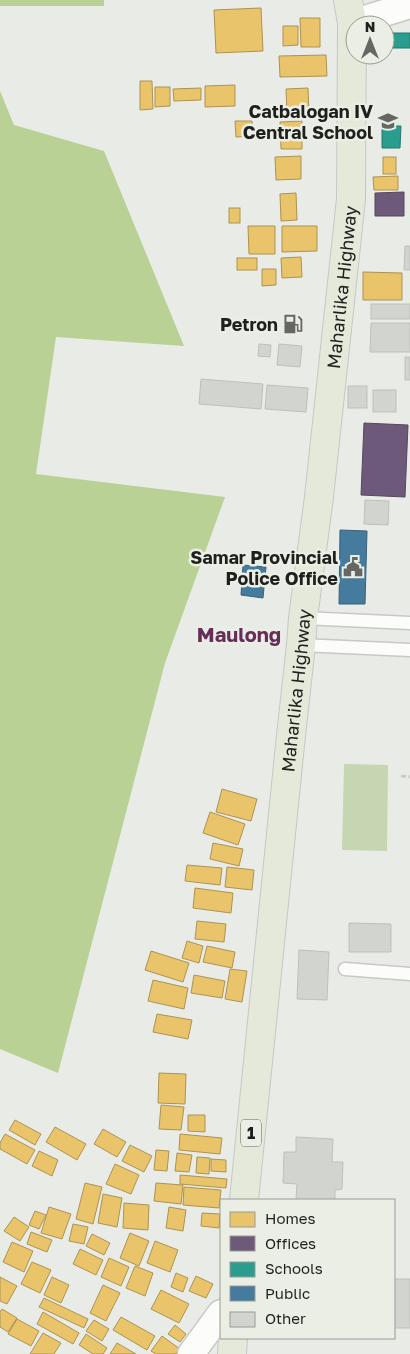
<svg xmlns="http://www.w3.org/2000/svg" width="410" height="1354" viewBox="0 0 410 1354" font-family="'Golos Text',sans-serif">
	<rect width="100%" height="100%" fill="#e9ece6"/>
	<polygon fill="#c6d5b2" points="344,764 388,765 387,851 342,850"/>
	<g fill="#b9d194">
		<rect x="0" y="0" width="104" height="6"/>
		<polygon points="0,91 14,125 104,151 184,346 56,337 36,474 225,497 165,663 58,1073 0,1049"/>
	</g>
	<g fill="#e9c46a" stroke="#ac9353">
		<polygon points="261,8 263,51 216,53 214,10"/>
		<polygon points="300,18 320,18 320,47 301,47"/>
		<polygon points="283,26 298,26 298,45 283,46"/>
		<polygon points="326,55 327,76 280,77 279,56"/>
		<polygon points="140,81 152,81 153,109 140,110"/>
		<polygon points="235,85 235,106 205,107 205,86"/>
		<polygon points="155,87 170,87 170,106 155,107"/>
		<polygon points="201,88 201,100 174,101 173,89"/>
		<polygon points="308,88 309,112 287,113 286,89"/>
		<polygon points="235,121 252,121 253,136 236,137"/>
		<polygon points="302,121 302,149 281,149 280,122"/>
		<polygon points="301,156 301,179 276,180 275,157"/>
		<rect x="383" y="157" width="13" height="17"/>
		<polygon points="398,176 398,190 374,190 373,177"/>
		<polygon points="296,193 297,220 281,221 280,194"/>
		<rect x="229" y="208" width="11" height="15"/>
		<polygon points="248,226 275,226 275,254 249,254"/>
		<polygon points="282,226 317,226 317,251 282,252"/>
		<polygon points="301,257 302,277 282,278 281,258"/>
		<rect x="237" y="258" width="20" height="12"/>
		<polygon points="262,269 276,269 276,285 262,286"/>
		<polygon points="363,272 402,273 402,300 363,300"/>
		<polygon points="222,789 257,799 251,821 216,812"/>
		<polygon points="210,812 245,824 238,845 203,833"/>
		<polygon points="213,843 243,849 239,866 210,859"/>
		<polygon points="187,865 222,868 220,885 185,881"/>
		<polygon points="227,867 254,870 252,890 225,887"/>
		<polygon points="195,888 233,893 231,913 193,908"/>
		<polygon points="197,921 226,924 224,942 195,939"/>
		<polygon points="187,941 203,946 199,963 182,958"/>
		<polygon points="207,946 235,952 232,968 203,962"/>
		<polygon points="151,951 189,963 183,982 145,970"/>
		<polygon points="230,969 247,971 242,1002 225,999"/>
		<polygon points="194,975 225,981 222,998 191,993"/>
		<polygon points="153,980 188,988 184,1009 148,1001"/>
		<polygon points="157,1014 192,1020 188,1039 153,1032"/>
		<polygon points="159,1073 186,1074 185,1104 158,1103"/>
		<polygon points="161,1105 184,1107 181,1130 159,1129"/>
		<polygon points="188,1115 205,1115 205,1132 188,1131"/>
		<polygon points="15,1120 41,1134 35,1145 9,1130"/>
		<polygon points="55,1127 86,1144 77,1160 46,1142"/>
		<polygon points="103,1129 126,1142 117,1157 94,1144"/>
		<polygon points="5,1134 35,1150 27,1164 0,1149 0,1143"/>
		<polygon points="180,1134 222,1138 220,1154 179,1150"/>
		<polygon points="130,1145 152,1156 144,1172 122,1161"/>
		<polygon points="156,1150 169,1151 167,1171 154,1170"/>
		<polygon points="39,1151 58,1160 52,1176 32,1166"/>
		<polygon points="177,1153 192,1155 189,1172 175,1171"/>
		<polygon points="197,1157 210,1158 209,1174 196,1173"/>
		<polygon points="211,1159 226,1160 226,1172 211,1171"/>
		<polygon points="115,1164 139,1175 131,1194 106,1184"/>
		<polygon points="180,1175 227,1179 226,1188 180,1184"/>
		<polygon points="85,1183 102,1187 93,1224 76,1219"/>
		<polygon points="156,1183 183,1185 181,1204 154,1201"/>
		<polygon points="184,1187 221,1190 219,1208 183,1205"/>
		<polygon points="103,1194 122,1198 117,1227 98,1223"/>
		<polygon points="124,1203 149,1205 148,1230 123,1228"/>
		<polygon points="49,1207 71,1214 62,1239 41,1233"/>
		<polygon points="169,1207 186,1210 183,1231 166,1228"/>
		<polygon points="35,1211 46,1215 39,1229 29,1225"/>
		<polygon points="202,1213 220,1214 219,1228 201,1226"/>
		<polygon points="14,1217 29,1227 20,1241 4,1231"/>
		<polygon points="73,1224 88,1227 84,1244 69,1241"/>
		<polygon points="31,1232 52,1240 47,1252 27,1244"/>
		<polygon points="130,1233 149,1241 139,1266 120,1258"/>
		<polygon points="92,1234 110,1243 104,1255 86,1246"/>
		<polygon points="155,1241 178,1250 170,1272 147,1263"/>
		<polygon points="12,1242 33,1251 24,1272 3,1262"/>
		<polygon points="80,1249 103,1260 96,1275 73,1264"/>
		<polygon points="109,1258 129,1267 121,1286 101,1277"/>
		<polygon points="32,1262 51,1270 40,1293 21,1284"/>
		<polygon points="135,1266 153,1273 145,1296 126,1288"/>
		<polygon points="176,1273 188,1278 183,1292 171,1287"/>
		<polygon points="196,1276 213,1284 206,1298 189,1291"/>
		<polygon points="0,1277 17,1286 7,1304 0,1301"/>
		<polygon points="52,1277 69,1285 61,1303 44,1295"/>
		<polygon points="103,1285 120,1293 106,1321 90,1313"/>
		<polygon points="161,1290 189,1304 179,1323 151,1309"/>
		<polygon points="44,1298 88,1319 84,1328 39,1307"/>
		<polygon points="2,1309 17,1318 8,1332 0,1327 0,1312"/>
		<polygon points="43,1312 79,1333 73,1344 37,1324"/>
		<polygon points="121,1317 155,1336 147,1350 113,1330"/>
		<polygon points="17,1319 39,1331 31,1346 8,1334"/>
		<polygon points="94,1320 109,1329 102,1341 86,1331"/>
		<polygon points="175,1325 186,1334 180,1342 168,1334"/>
		<polygon points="43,1333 61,1343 54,1354 30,1354"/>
		<polygon points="86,1334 107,1348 103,1354 93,1354 79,1345"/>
		<polygon points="162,1336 180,1349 176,1354 156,1354 151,1351"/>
		<polygon points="117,1343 136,1354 110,1354"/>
	</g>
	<g fill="#6d597a" stroke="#56485e">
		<polygon points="404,192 404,216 375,216 375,193"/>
		<polygon points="364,423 408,425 405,497 361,495"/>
	</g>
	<g fill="#2a9d8f" stroke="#27786d">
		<rect x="389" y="33" width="21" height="15"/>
		<polygon points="382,126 401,126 400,148 382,148"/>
	</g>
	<g fill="#457b9d" stroke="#3a6077">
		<polygon points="340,530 367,531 365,604 339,604"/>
		<polygon points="243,565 266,567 263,598 241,595"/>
	</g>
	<g fill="#d2d4cf" stroke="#bec0bb">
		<polygon points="405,246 410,246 410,270 404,270"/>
		<rect x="371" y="304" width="39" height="15"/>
		<polygon points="371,323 410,323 410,352 370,352"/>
		<polygon points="259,344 271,345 270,357 258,356"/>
		<polygon points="279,344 302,346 300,367 277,365"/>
		<rect x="405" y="357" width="5" height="23"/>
		<polygon points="201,379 263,384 261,409 199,404"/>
		<polygon points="267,385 308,388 306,412 265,409"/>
		<rect x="348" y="386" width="19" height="22"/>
		<rect x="373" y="390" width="23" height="22"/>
		<polygon points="365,500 389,501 388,525 364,524"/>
		<polygon points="349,923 391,924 391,952 349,952"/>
		<polygon points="299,950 329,952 327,1000 297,999"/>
		<polygon points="296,1137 333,1139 332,1162 343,1162 342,1189 335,1190 335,1200 296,1200 297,1184 283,1183 284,1152 296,1152"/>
		<rect x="394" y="1279" width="16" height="49"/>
	</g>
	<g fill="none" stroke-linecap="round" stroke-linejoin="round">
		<defs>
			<g id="service">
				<polyline points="303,618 410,623"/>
				<polyline points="301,645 410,650"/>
				<polyline points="345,969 410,974"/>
			</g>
			<g id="minor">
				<polyline points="352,23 410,5"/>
				<polyline points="191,1354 221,1313"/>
			</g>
			<g id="trunk">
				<path id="s1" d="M244 1200 290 745 301 645 303 618 319 497 351 199 352 23 348 0"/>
				<polyline points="232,1354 233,1338"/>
			</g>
		</defs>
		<use href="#service" stroke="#c6c9c4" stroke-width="15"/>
		<use href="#minor" stroke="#c6c9c4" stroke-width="29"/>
		<use href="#trunk" stroke="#c6c7c5" stroke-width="30"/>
		<polyline stroke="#cccccb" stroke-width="3" stroke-dasharray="5 2.5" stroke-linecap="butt" points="401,776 410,777"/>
		<use href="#service" stroke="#fcfcfb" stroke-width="12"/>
		<use href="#minor" stroke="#fcfcfb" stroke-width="26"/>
		<use href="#trunk" stroke="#e4e9da" stroke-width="28"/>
	</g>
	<defs>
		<symbol id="school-bare" viewBox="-9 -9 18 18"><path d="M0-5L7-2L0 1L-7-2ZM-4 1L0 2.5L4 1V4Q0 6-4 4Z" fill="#666763" stroke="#eaeee4" stroke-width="2.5" paint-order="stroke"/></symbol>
		<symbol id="fuel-bare" viewBox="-9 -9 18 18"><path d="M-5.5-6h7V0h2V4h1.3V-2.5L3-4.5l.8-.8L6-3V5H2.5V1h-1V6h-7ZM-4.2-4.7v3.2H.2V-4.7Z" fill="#666763" stroke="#eaeee4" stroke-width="2.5" paint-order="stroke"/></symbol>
		<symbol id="civic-bare" viewBox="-9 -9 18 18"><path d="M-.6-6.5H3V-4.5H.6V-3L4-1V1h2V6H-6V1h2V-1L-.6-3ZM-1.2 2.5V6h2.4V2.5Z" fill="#666763" stroke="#eaeee4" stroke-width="2.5" paint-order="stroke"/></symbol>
	</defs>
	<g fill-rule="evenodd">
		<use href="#school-bare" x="374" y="107" width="28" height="28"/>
		<use href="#fuel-bare" x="279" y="310" width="28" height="28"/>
		<use href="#civic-bare" x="339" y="553" width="28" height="28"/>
	</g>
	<g text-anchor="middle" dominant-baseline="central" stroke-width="5" stroke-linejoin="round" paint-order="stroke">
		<rect fill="#eaeee4" stroke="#5c5e59" stroke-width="1" x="241" y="1119.5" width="20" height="27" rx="4"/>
		<g font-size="16" font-weight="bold" fill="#1f201d">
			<text x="251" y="1133">1</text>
		</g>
		<g font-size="18" font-weight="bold" fill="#1f201d" stroke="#eaeee4" text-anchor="end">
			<text x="373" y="111">Catbalogan IV<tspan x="373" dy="21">Central School</tspan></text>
			<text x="278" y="324">Petron</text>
			<text x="338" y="557">Samar Provincial<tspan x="338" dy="21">Police Office</tspan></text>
		</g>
		<g font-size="18" fill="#1f201d" stroke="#eaeee4">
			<text stroke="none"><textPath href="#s1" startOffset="918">Maharlika Highway</textPath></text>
			<text stroke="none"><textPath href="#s1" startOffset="512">Maharlika Highway</textPath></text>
		</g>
		<g font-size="20" font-weight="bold" fill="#652d58" stroke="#eaeee4">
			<text x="239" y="634">Maulong</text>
		</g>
	</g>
	<rect x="220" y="1199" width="175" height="140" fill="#eaeee4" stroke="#999c94"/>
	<rect x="230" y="1212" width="25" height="15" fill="#e9c46a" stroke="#999c94"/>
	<text x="265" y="1224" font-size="15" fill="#1f201d">Homes</text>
	<rect x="230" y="1236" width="25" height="15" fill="#6d597a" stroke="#999c94"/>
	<text x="265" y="1249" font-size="15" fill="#1f201d">Offices</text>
	<rect x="230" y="1262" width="25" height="15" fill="#2a9d8f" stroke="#999c94"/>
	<text x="265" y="1274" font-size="15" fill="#1f201d">Schools</text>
	<rect x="230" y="1286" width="25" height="15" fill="#457b9d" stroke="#999c94"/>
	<text x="265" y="1299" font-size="15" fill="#1f201d">Public</text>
	<rect x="230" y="1312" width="25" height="15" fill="#d2d4cf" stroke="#999c94"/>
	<text x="265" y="1324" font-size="15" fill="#1f201d">Other</text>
	<g transform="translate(370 40)"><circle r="24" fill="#eaeee4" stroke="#999c94"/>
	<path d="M0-4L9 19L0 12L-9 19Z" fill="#666763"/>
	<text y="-8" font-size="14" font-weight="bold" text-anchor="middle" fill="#1f201d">N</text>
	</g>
</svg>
